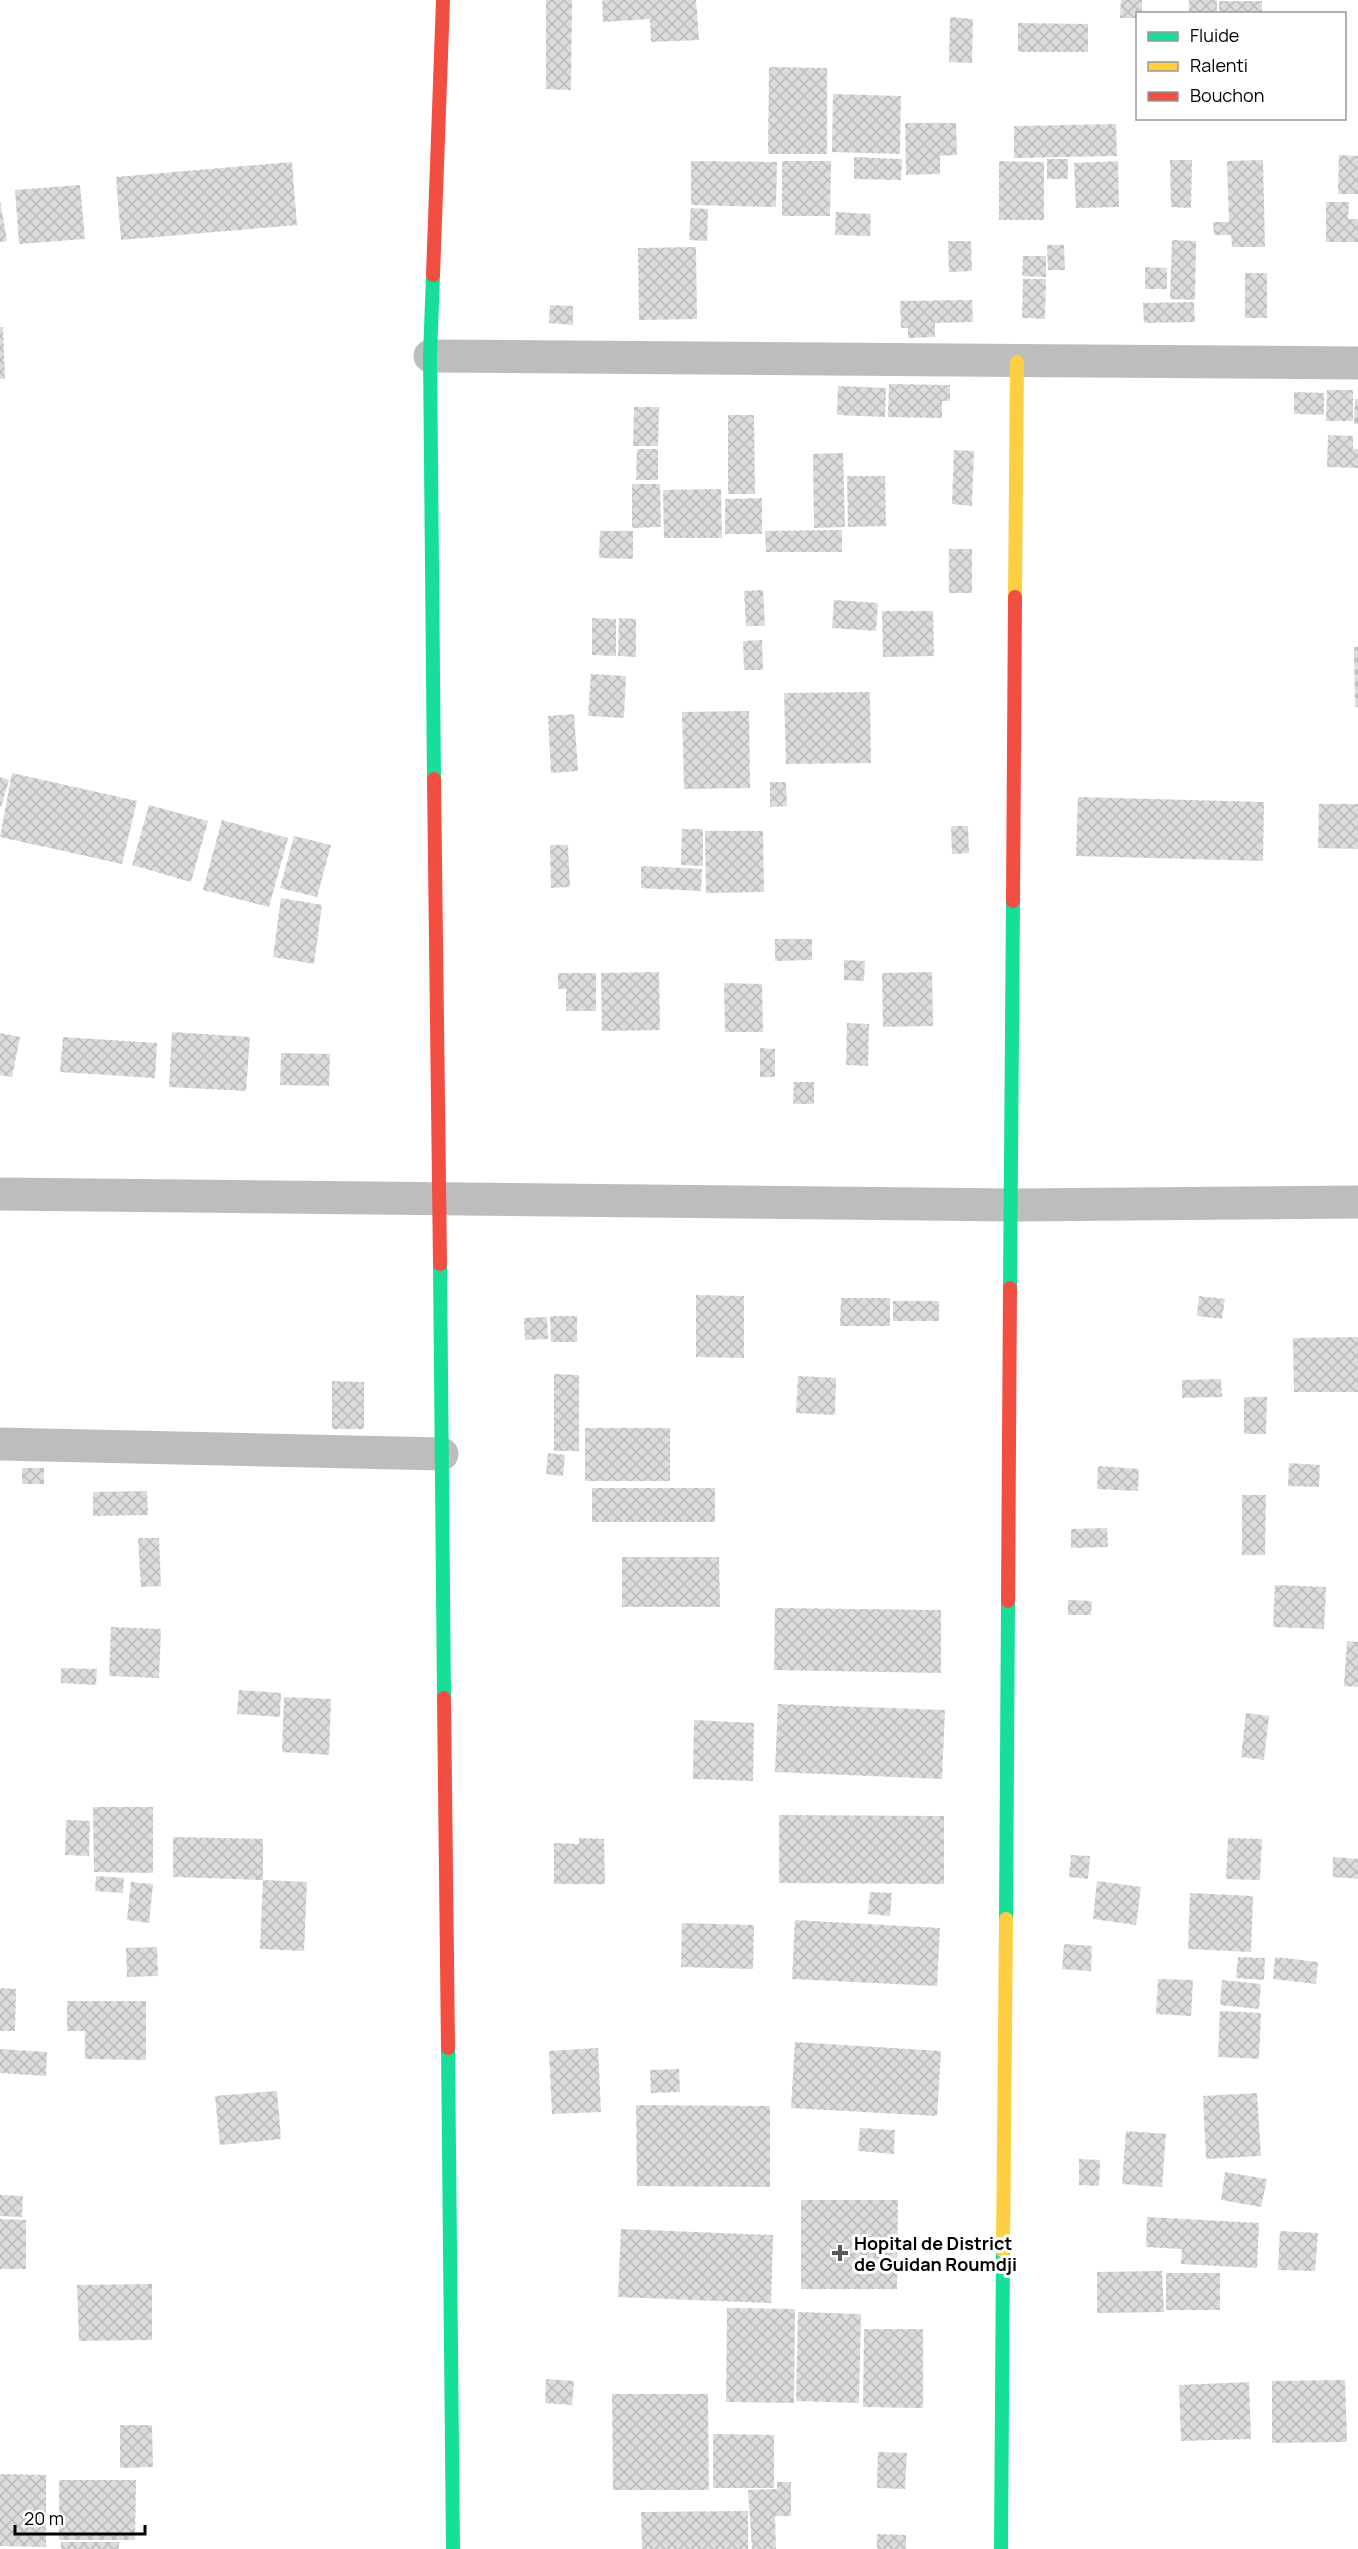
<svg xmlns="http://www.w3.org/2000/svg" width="1358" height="2549" viewBox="0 0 1358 2549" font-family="Manrope,sans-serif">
	<defs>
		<pattern id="building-cross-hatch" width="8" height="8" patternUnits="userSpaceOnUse" patternTransform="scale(1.5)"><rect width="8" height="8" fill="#dcdcdc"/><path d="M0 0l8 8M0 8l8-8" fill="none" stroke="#bbb"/></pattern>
	</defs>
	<rect width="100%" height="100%" fill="#fff"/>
	<g fill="url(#building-cross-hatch)">
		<polygon points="546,0 572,0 571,90 546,89"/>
		<polygon points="602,0 696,0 699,40 651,42 650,19 603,22"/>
		<polygon points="1121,0 1142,0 1142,14 1137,14 1137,18 1120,18"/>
		<rect x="1189" y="0" width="28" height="14"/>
		<rect x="1219" y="1" width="43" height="13"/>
		<polygon points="950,17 973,19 972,63 949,62"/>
		<polygon points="1018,23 1088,24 1088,52 1018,52"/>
		<polygon points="769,67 827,68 827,154 768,154"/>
		<polygon points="833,94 901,96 900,154 832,152"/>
		<polygon points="905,123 956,123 957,155 940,156 940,174 906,175"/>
		<polygon points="1116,124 1117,156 1014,158 1014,126"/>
		<polygon points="1339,155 1358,156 1358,194 1338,194"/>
		<polygon points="854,157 902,159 901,180 854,179"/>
		<rect x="1047" y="159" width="21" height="20"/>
		<polygon points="1170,160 1192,160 1191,208 1171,207"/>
		<polygon points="1263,160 1265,247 1232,247 1231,235 1214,235 1213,222 1229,222 1227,161"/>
		<polygon points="691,161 777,162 776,207 691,205"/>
		<polygon points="782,161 831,161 830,216 782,216"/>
		<polygon points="999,161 1044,162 1044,220 999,220"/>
		<polygon points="1118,161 1119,207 1076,208 1074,163"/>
		<polygon points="292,162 297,225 121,240 116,177"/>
		<polygon points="80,185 85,239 19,244 15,190"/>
		<polygon points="0,200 7,241 0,242"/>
		<polygon points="1326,202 1349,202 1348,219 1358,219 1358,242 1326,242"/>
		<polygon points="691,208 708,209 707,241 689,240"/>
		<polygon points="836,212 871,214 870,236 835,235"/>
		<polygon points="1172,240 1196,241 1195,300 1170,299"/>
		<polygon points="948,241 971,241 972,271 949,272"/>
		<polygon points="1047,245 1064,245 1065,270 1048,270"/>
		<polygon points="696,247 697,319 639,320 638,248"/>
		<polygon points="1023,256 1046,256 1046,277 1022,276"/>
		<polygon points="1145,267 1167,268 1167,289 1145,289"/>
		<rect x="1245" y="273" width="22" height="45"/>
		<polygon points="1023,279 1046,279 1045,319 1022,318"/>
		<polygon points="972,300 973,322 935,323 935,337 908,338 908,328 901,328 900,301"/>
		<polygon points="1194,302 1195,322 1144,323 1143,303"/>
		<polygon points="550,305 573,306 573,325 549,323"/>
		<polygon points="0,327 3,327 5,379 0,379"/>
		<polygon points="889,384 950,385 950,401 942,401 942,418 888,417"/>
		<polygon points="838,386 886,388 885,417 837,415"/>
		<polygon points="1327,390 1353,390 1353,421 1326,421"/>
		<polygon points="1294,392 1324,393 1324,415 1294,414"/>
		<polygon points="1355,399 1358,399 1358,424 1354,424"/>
		<polygon points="634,407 659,407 658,446 633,446"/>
		<polygon points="728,415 754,415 755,494 728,494"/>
		<polygon points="1328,435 1353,436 1353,449 1358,449 1358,468 1327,467"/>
		<polygon points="637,449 658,449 658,480 636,480"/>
		<polygon points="954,450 974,451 972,506 952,504"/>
		<polygon points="843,453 845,527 814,528 813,454"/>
		<polygon points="847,476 885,476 886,526 848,527"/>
		<polygon points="632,484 660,484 661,527 632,528"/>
		<polygon points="721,489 722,538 664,538 663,490"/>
		<polygon points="762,498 762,534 725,534 725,499"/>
		<polygon points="842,530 842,552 766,552 765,531"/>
		<polygon points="600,531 633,531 633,559 599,558"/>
		<rect x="949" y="549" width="23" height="44"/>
		<polygon points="763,590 765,626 746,626 744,591"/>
		<polygon points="834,600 878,603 876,631 832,628"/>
		<polygon points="882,611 933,611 934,656 883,657"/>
		<polygon points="592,618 616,619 616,656 592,655"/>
		<polygon points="619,618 636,619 636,657 618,656"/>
		<polygon points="762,640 763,670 744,670 743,641"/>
		<polygon points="1354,647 1358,647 1358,707 1355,707"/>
		<polygon points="591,674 626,676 624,718 588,716"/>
		<polygon points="870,692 871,763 786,764 784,693"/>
		<polygon points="749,711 750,788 684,789 682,712"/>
		<polygon points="574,714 578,771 551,773 548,716"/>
		<polygon points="12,773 137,801 122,864 0,837"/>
		<polygon points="0,777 9,780 1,807 0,807"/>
		<polygon points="770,782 786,782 787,806 770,807"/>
		<polygon points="1078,797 1264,802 1263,861 1076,856"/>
		<polygon points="1319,804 1358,804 1358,849 1318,848"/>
		<polygon points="149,805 208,821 191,882 132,865"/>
		<polygon points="222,820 288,838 269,907 203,890"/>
		<polygon points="951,826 968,826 969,853 952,854"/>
		<polygon points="682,829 703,829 703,866 681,865"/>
		<polygon points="705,831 763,831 764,892 706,893"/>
		<polygon points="294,836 331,845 317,897 280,888"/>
		<polygon points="550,845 568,845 570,887 551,888"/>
		<polygon points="641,866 702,869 701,891 641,888"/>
		<polygon points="281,898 322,905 314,964 273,957"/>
		<polygon points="775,939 812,939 812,960 775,961"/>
		<polygon points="844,960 865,961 864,981 844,980"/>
		<polygon points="659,972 660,1030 602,1031 601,973"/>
		<polygon points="932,972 933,1026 883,1027 882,973"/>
		<polygon points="558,973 596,973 596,1011 566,1011 566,989 558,989"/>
		<polygon points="724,983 762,984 763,1032 725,1032"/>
		<polygon points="847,1023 869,1024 868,1066 846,1065"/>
		<polygon points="172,1032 250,1037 246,1091 169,1087"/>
		<polygon points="0,1033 20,1037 12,1077 0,1075"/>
		<polygon points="63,1037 157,1043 155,1078 60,1072"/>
		<polygon points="760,1048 775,1049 775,1077 760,1077"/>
		<polygon points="281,1053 330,1054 329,1086 280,1085"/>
		<polygon points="794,1082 814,1082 814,1104 793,1104"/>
		<polygon points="696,1295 744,1296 744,1358 696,1357"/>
		<polygon points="1199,1296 1225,1299 1222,1319 1197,1316"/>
		<polygon points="841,1298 890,1298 890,1326 840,1326"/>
		<rect x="893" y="1301" width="46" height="20"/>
		<polygon points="550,1316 577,1316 577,1342 551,1342"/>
		<polygon points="547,1317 548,1339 525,1340 524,1318"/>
		<polygon points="1358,1337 1358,1392 1294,1392 1293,1338"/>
		<polygon points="554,1374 579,1375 579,1451 554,1451"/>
		<polygon points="798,1376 836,1378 835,1415 796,1413"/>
		<polygon points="1221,1379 1222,1397 1182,1398 1182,1380"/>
		<polygon points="332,1381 364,1382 364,1429 332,1429"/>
		<polygon points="1244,1397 1267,1397 1266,1434 1244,1434"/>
		<rect x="585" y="1428" width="85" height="53"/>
		<polygon points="548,1453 565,1455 563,1476 546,1474"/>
		<polygon points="1289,1463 1320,1465 1319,1487 1288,1486"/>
		<polygon points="1098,1466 1139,1469 1138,1491 1097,1489"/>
		<rect x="22" y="1468" width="22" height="16"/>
		<rect x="592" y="1488" width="123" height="34"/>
		<polygon points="147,1491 148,1515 93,1516 93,1492"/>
		<polygon points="1242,1495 1266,1495 1265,1555 1242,1555"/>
		<polygon points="1107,1528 1108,1547 1071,1548 1071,1529"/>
		<polygon points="138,1538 159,1538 161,1586 141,1587"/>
		<polygon points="622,1557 719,1557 720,1607 622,1607"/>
		<polygon points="1275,1585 1326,1587 1324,1629 1273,1627"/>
		<polygon points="1068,1600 1092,1601 1091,1615 1068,1615"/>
		<polygon points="775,1608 941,1610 941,1673 774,1670"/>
		<polygon points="111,1627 161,1629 159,1678 109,1676"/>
		<polygon points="1347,1641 1358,1642 1358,1687 1344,1686"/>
		<polygon points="61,1668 97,1669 96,1685 61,1683"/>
		<polygon points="239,1690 281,1693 280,1717 237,1714"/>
		<polygon points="284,1697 331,1699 329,1755 282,1752"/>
		<polygon points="778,1704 945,1710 942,1779 775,1772"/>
		<polygon points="1246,1713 1269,1716 1264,1760 1241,1757"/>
		<polygon points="694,1720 754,1723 753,1781 693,1779"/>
		<polygon points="93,1807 153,1807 153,1873 94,1872"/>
		<polygon points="779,1815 944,1816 944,1884 779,1883"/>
		<polygon points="66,1820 90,1821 89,1856 65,1855"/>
		<polygon points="173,1837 263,1839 263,1880 307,1882 304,1951 260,1949 263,1880 173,1877"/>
		<polygon points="579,1838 604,1839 605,1884 554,1884 554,1843 579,1844"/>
		<polygon points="1228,1838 1262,1839 1260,1880 1226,1879"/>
		<polygon points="1071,1855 1090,1856 1088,1879 1069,1877"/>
		<polygon points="1333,1857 1358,1859 1358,1879 1333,1877"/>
		<polygon points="96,1876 124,1878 123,1893 95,1891"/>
		<polygon points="1097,1881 1141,1887 1136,1925 1093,1919"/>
		<polygon points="131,1882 153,1884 149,1923 127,1920"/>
		<polygon points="870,1892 892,1893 890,1916 868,1914"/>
		<polygon points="1190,1893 1253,1896 1251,1952 1188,1949"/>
		<polygon points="795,1920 940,1928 937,1986 792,1979"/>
		<polygon points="682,1923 754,1925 753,1969 681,1967"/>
		<polygon points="1064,1944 1092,1946 1091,1971 1062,1969"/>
		<polygon points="157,1947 158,1976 127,1977 126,1948"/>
		<polygon points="1238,1957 1265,1958 1264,1980 1236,1978"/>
		<polygon points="1275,1957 1318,1962 1316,1984 1273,1979"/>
		<polygon points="1158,1979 1193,1980 1191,2016 1156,2014"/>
		<polygon points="1222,1980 1261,1984 1259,2009 1220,2005"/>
		<polygon points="0,1988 16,1989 15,2031 0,2031"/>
		<polygon points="67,2001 146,2001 146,2060 85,2059 85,2031 67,2031"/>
		<polygon points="1220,2011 1261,2013 1259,2059 1218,2057"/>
		<polygon points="795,2042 941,2051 937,2116 791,2108"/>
		<polygon points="598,2048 601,2112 552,2114 549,2051"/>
		<polygon points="0,2049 47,2052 46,2076 0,2073"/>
		<polygon points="679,2069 680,2092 651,2093 650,2070"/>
		<polygon points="277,2091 281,2139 220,2145 215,2096"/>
		<polygon points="1257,2093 1261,2156 1206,2159 1203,2096"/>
		<polygon points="636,2105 770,2106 770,2187 637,2186"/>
		<polygon points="860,2128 895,2130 894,2154 858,2151"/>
		<polygon points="1126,2131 1166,2134 1162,2187 1122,2184"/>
		<polygon points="1079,2159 1100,2160 1099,2186 1079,2185"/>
		<polygon points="1225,2172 1267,2179 1261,2207 1221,2200"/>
		<polygon points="0,2195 23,2196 22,2217 0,2216"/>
		<polygon points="801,2200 898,2200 897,2289 801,2289"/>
		<polygon points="1147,2217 1259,2223 1257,2268 1181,2264 1182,2249 1146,2247"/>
		<polygon points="0,2219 26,2220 26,2269 0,2269"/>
		<polygon points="621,2229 773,2235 771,2303 618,2297"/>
		<polygon points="1280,2231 1318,2233 1315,2271 1278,2270"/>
		<polygon points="1162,2271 1164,2312 1097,2313 1097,2272"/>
		<rect x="1166" y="2273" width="54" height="37"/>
		<polygon points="152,2284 152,2340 79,2341 77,2285"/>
		<polygon points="727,2308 795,2309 794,2403 726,2402"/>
		<polygon points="798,2312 861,2314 859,2403 796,2401"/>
		<polygon points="864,2329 923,2329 923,2408 863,2407"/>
		<polygon points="546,2379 574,2381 572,2405 545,2403"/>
		<polygon points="1345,2380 1347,2442 1272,2443 1272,2381"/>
		<polygon points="1249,2382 1251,2439 1181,2441 1179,2385"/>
		<polygon points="612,2394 708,2394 709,2490 613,2490"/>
		<polygon points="120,2425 152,2425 153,2467 120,2468"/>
		<polygon points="713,2434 774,2435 774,2488 713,2488"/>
		<polygon points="878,2452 907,2453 905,2489 877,2488"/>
		<polygon points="0,2474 46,2475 46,2547 0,2546"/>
		<polygon points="59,2480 136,2480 135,2540 59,2540"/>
		<polygon points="777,2482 791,2482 791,2516 775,2516 776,2549 752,2549 748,2490 777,2489"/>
		<polygon points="748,2511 748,2549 642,2549 641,2512"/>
		<polygon points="877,2534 906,2535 906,2549 877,2549"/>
		<rect x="61" y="2542" width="58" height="7"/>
	</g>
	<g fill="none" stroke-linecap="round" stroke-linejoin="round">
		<g stroke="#bdbdbd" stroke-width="33">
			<polyline points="430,356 1358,363"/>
			<polyline points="0,1194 1012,1205 1358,1202"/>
			<polyline points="0,1444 442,1454"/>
		</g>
		<g stroke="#16e098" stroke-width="14">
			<polyline points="433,275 430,356 434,779"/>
			<polyline points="440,1264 444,1698"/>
			<polyline points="1010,1288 1013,901"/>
			<polyline points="1006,1919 1008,1601"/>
			<polyline points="448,2048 453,2549"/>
			<polyline points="1001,2549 1003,2251"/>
		</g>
		<g stroke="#ffcf43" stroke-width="14">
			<polyline points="1015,597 1017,362"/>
			<polyline points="1003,2251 1006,1919"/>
		</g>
		<g stroke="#f24e42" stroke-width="14">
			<polyline points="433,275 443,0"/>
			<polyline points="434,779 440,1264"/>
			<polyline points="1013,901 1015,597"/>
			<polyline points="1008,1601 1010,1288"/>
			<polyline points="444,1698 448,2048"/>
		</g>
	</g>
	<path fill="#595959" stroke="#fff" stroke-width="2" d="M837 2244h6v6h6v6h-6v6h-6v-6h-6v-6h6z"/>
	<g text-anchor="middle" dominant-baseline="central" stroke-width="6" stroke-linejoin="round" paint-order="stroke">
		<g font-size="18" font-weight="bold" fill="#000" stroke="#fff" text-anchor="start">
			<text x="854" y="2243">Hopital de District<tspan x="854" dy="21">de Guidan Roumdji</tspan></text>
		</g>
	</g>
	<rect x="1136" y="12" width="210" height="108" fill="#ffffff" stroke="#999999" stroke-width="1.5"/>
	<rect x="1148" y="32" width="30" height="9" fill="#16e098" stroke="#999999" stroke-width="1.5"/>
	<text x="1190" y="42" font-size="18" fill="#000000">Fluide</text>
	<rect x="1148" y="62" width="30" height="9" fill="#ffcf43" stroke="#999999" stroke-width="1.5"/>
	<text x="1190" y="72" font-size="18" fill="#000000">Ralenti</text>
	<rect x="1148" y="92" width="30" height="9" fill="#f24e42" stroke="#999999" stroke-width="1.5"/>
	<text x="1190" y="102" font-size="18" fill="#000000">Bouchon</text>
	<path d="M15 2525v9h130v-9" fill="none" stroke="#000000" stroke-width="3"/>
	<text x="24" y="2525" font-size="18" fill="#000000" stroke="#ffffff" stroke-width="4.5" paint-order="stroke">20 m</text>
</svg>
